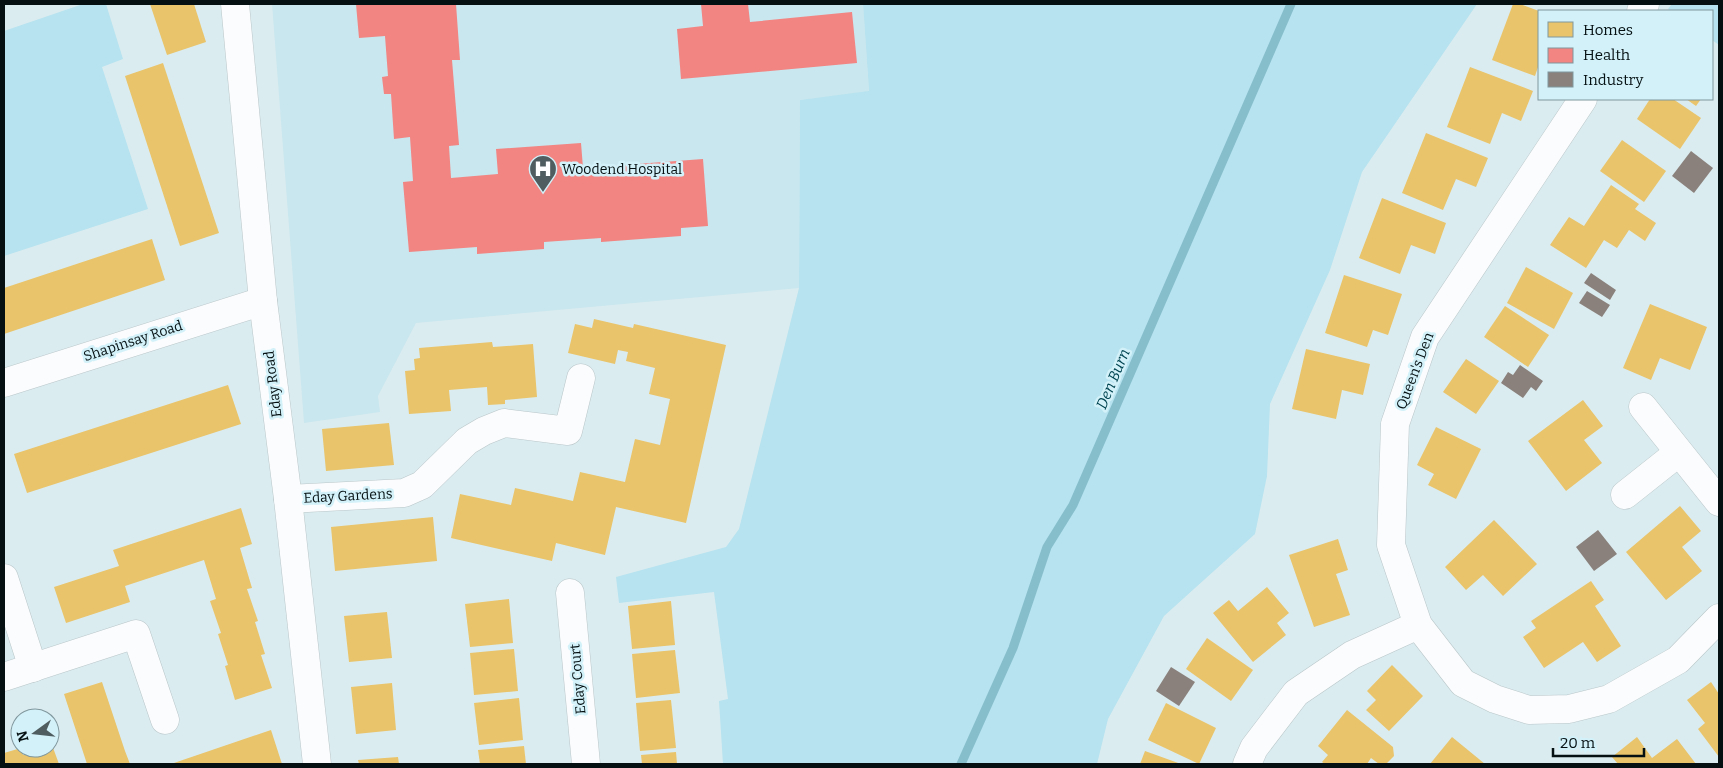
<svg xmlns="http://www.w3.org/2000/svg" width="1723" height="768" viewBox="0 0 1723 768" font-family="Bitter,serif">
	<rect width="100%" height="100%" fill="#dbecf0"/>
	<polygon fill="#c9e7ee" points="272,4 863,4 869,92 800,100 799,288 416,323 378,396 380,412 304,423"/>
	<g fill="#b6e3ef">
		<polygon points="83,4 106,4 123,59 102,67 148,209 4,256 4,31"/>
		<polygon points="863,4 1477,4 1362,172 1330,270 1270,404 1267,476 1255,534 1164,616 1108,719 1097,764 723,764 719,701 728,699 714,592 619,603 616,577 726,547 739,529 799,288 800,100 869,91"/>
		<polygon points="1672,4 1719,4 1719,45 1712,40 1712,11 1672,11 1668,9"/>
	</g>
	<g fill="#e9c46a">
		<polygon points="150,4 194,4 206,42 167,55"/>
		<polygon points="1513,4 1520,4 1539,11 1539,64 1535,76 1492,60"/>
		<polygon points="163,63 219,233 180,246 125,76"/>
		<polygon points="1470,67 1533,91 1521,121 1502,113 1490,144 1447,127"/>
		<polygon points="1650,99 1673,99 1701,118 1680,149 1637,119"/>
		<polygon points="1686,99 1701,99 1696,106"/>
		<polygon points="1426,133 1488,158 1476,187 1456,179 1443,210 1402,193"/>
		<polygon points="1622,140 1666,171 1644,202 1600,171"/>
		<polygon points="1611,185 1639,204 1635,209 1656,223 1645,241 1629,230 1617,248 1604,240 1586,268 1550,245 1569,217 1584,226"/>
		<polygon points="1382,198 1446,223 1435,254 1411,245 1400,274 1359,258"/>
		<polygon points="152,239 165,280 4,334 4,288"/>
		<polygon points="1526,267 1573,293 1554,329 1507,303"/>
		<polygon points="1344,275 1402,294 1388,335 1373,330 1367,347 1325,333"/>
		<polygon points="1650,304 1707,327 1690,370 1660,358 1651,380 1623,368"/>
		<polygon points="1505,306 1549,335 1528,367 1484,337"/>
		<polygon points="594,319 633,328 634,324 726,345 686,523 616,507 605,555 556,543 552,561 451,538 460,494 511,505 515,488 573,501 580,472 625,482 635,439 660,445 670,399 649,394 655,368 626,361 628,352 618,350 615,364 568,353 575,324 592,328"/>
		<polygon points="492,342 493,347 533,344 537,397 505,400 505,404 488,405 487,387 449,390 451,411 409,414 405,371 415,370 414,359 420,358 419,348"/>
		<polygon points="1306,349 1370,364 1363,395 1342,390 1336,419 1292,409"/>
		<polygon points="1466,359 1499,381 1476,414 1443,392"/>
		<polygon points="228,385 241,424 27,493 14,454"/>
		<polygon points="1583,400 1603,426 1584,440 1602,463 1566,491 1528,441"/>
		<polygon points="389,423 394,465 326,471 322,429"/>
		<polygon points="1436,427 1481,449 1456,499 1428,485 1434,474 1417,465"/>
		<polygon points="1680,506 1701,531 1682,547 1702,571 1666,600 1626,552"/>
		<polygon points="241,508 252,544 240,548 252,588 247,589 258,621 255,622 265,654 261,655 272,688 235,700 225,666 228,665 218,634 221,633 210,601 216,599 204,560 125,586 130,602 66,623 54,587 119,566 113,550"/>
		<polygon points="433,517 437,561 335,571 331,527"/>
		<polygon points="1494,520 1537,564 1503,596 1483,575 1466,590 1445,567"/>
		<polygon points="1338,539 1348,570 1336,574 1350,615 1314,627 1289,555"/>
		<polygon points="1591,581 1604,600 1595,606 1621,646 1597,662 1583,642 1544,668 1523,637 1536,628 1531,621"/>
		<polygon points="1267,587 1289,613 1277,623 1286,635 1253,662 1213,613 1229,600 1238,611"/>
		<polygon points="509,599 513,643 470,647 465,604"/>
		<polygon points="671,601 675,645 632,649 628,606"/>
		<polygon points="387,612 392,658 349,662 344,616"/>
		<polygon points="1207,638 1253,670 1231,701 1186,669"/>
		<polygon points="514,649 518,691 474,695 470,653"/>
		<polygon points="675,650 680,693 636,698 632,654"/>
		<polygon points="1392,665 1423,696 1389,731 1366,710 1376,700 1367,691"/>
		<polygon points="102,682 125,751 130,764 87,764 64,694"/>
		<polygon points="1711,682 1719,694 1719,757 1698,729 1705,723 1687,700"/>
		<polygon points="392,683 396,730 356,734 351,687"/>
		<polygon points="519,698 523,740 479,745 474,703"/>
		<polygon points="671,700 676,748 640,751 636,703"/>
		<polygon points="1166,703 1216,728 1199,764 1148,740"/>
		<polygon points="1347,710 1393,747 1394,756 1387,763 1379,764 1371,758 1367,764 1325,764 1322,762 1328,755 1318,746"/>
		<polygon points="271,730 282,764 171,764"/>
		<polygon points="1452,737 1485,764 1430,764"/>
		<polygon points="1637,737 1652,758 1677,739 1696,764 1618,764 1612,757"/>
		<polygon points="52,745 59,764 4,764 4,753 21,748 23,755 45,748 50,748"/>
		<polygon points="524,746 526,764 480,764 478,750"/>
		<polygon points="1145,751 1181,764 1140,764"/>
		<polygon points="676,752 677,764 642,764 641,755"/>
		<polygon points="398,757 399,764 359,764 358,760"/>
	</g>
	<g fill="#f28482">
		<polygon points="356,4 456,4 460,60 452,60 459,145 449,146 451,178 498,174 496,149 581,143 583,168 703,159 708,226 681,228 681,236 601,242 601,238 544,242 544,249 477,254 477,247 409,252 403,182 413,181 410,137 394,139 391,94 384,94 382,77 388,76 385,36 359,38"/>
		<polygon points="701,4 748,4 750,22 852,12 857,63 681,79 677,29 703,26"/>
	</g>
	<g fill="#8a817c">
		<polygon points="1691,151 1713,168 1694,193 1672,176"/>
		<polygon points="1591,273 1616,290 1610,300 1584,283"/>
		<polygon points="1587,291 1610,305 1602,317 1579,303"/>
		<polygon points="1520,365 1543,381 1536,391 1531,387 1523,398 1501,383 1508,372 1513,375"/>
		<polygon points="1598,530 1617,554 1594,571 1576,547"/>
		<polygon points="1171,667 1195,682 1179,706 1156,691"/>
	</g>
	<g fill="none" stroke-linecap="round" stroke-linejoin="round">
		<polyline stroke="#87becc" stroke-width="9" points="961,764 1013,648 1047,547 1073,505 1291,4"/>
		<defs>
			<g id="minor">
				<polyline points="235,4 263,301 288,499 317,764"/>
				<polyline points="1641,11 1645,4"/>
				<polyline points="1583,99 1425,337 1395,424 1391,545 1418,625 1463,683 1495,699 1529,710 1569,709 1609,699 1678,660 1719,618"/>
				<polyline points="4,383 263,301"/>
				<polyline points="1643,407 1719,502"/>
				<polyline points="1625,495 1678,453"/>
				<polyline points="288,499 404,493 422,485 467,441 484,431 504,423 568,431 581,378"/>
				<polyline points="4,578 33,668"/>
				<polyline points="570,593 586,764"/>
				<polyline points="4,677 136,634 165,720"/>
				<polyline points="1247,764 1254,748 1296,693 1352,655 1418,625"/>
			</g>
		</defs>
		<use href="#minor" stroke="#b9c6c9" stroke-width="29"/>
		<use href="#minor" stroke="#fafcfd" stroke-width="28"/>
	</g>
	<defs>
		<symbol id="hospital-pin" viewBox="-11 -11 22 30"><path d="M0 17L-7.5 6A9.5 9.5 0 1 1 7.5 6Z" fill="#505d60" stroke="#d2f1f9"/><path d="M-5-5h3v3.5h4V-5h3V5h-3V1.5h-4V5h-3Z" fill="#fff"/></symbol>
	</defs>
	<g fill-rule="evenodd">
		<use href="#hospital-pin" x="527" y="153" width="32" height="43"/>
	</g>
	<g text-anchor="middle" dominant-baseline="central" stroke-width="5" stroke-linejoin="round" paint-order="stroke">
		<g font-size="14" fill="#051012" stroke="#d2f1f9" text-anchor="start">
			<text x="562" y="169">Woodend Hospital</text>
		</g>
		<g font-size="14" fill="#051012" stroke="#d2f1f9">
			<text transform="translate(133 341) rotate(-18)">Shapinsay Road</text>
			<text transform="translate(1415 371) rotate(-69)">Queen's Den</text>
			<text transform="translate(273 384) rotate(-97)">Eday Road</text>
			<text transform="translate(348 496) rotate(-3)">Eday Gardens</text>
			<text transform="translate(578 679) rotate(-95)">Eday Court</text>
		</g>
		<g font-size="15" font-style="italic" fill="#004451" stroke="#d2f1f9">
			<text transform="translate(1113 379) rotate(-67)">Den Burn</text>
		</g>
	</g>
	<rect width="1723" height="768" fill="none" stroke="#051012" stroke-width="10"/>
	<rect x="1538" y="10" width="175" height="90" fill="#d2f1f9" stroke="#80979d"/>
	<rect x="1548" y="22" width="25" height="15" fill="#e9c46a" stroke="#80979d"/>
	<text x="1583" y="35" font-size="15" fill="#051012">Homes</text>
	<rect x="1548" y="48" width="25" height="15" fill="#f28482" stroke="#80979d"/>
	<text x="1583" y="60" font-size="15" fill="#051012">Health</text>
	<rect x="1548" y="72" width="25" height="15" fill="#8a817c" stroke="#80979d"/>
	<text x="1583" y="85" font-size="15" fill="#051012">Industry</text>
	<g transform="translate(35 733) rotate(255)"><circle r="24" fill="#d2f1f9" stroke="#80979d"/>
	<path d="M0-4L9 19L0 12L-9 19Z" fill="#505d60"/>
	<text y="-8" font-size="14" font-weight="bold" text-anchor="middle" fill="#051012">N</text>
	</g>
	<path d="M1553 748v8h91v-8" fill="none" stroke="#051012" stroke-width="2.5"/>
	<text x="1560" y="748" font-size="15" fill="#051012" stroke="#d2f1f9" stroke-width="4" paint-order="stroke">20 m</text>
</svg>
